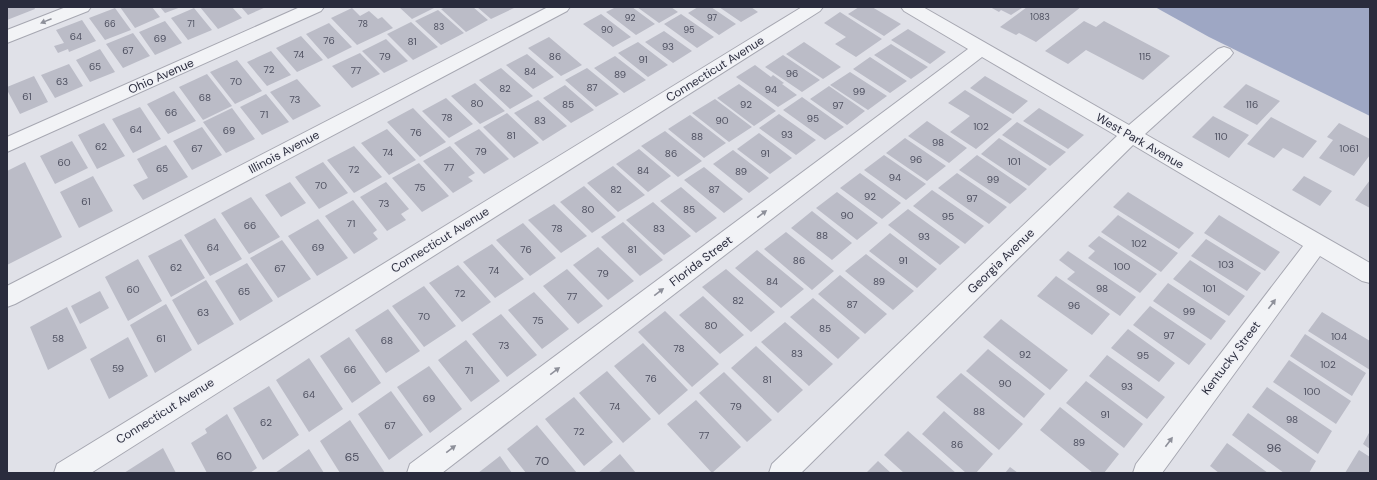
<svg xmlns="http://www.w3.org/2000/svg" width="1377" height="480" font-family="'DM Sans',sans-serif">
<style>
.water{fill:#9ea7c4}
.building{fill:#bbbcc7}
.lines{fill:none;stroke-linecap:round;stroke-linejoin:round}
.street-casing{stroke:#a6a7b1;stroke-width:2}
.street{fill:#f2f3f6;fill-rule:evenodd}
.oneway{fill:#8e909a}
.labels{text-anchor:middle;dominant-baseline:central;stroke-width:3;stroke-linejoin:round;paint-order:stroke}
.far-number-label{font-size:9px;fill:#4e5060}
.number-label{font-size:10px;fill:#4e5060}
.street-label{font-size:12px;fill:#2a2c3d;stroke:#eff0f5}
.near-number-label{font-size:12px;fill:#4e5060}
</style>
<rect width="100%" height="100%" fill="#e0e1e8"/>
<!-- water -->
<path class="water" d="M1155,7h215v109l-161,-79z"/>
<!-- building -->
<path class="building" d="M7,7h27l1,2 -28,11z
M120,7h32l8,10 -25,11z
M160,7h21l-16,6z
M200,7h32l10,11 -24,11z
M241,7h25l-18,8z
M399,7h37l-24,12z
M446,7h27l15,13 -22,12 -25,-23z
M477,7h36l1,1 -23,11z
M616,7h16l23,17 -19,11 -30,-23z
M637,7h34l7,5 -19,11z
M698,7h13l25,17 -17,11 -31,-22z
M719,7h32l7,5 -17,10z
M859,7h13l29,17 -17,12 -36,-22z
M990,7h30l2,1 -11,7 -10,-5 -2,2z
M1027,7h54l-45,35 -17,-9 -3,2 -16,-8z
M115,8l16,22 -26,10 -16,-22z
M194,8l18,22 -24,10 -17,-22z
M352,8l8,8 9,-5 9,8 4,-2 11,11 -36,17 -26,-27z
M438,10l26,23 -23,12 -26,-24z
M840,12l42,27 -26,18 -21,-13 11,-7 -22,-14z
M601,14l30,23 -18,10 -30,-23z
M681,14l33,23 -17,11 -33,-24z
M82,20l14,21 -27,11 -1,-3 -10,4 -4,-7 10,-3 -8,-13z
M165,21l17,22 -27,12 -16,-23z
M1084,21l12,6 8,-6 66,35 -27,24 -57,-30 -18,14 -23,-13z
M411,22l27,25 -25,13 -26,-26z
M329,23l23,24 -24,12 -22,-25z
M908,29l38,23 -16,12 -39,-24z
M664,31l28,20 -19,12 -28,-21z
M133,33l17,23 -27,12 -17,-24z
M301,36l22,24 -26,12 -21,-24z
M549,37l33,28 -21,11 -33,-28z
M386,39l22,22 -24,12 -22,-22z
M638,42l30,23 -20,12 -30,-24z
M804,42l37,25 -18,12 -37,-25z
M891,44l37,23 -17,12 -37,-24z
M100,49l15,23 -25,10 -14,-22z
M271,51l20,24 -24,11 -20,-24z
M360,53l20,21 -28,14 -20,-22z
M527,54l27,23 -21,12 -27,-24z
M783,55l37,25 -18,12 -37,-25z
M615,56l31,24 -22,13 -30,-25z
M870,57l37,24 -17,12 -37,-24z
M237,60l25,31 -27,13 -25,-32z
M69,64l14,22 -28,12 -14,-23z
M755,65l16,12 2,-2 11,8 -2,1 15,11 -19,12 -42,-30z
M501,68l32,28 -23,13 -31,-29z
M587,68l32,26 -23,13 -31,-27z
M850,72l37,24 -19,14 -38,-25z
M207,74l25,32 -29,14 -24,-33z
M34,76l14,26 -28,12 -13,-24v-3z
M985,76l43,25 -15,13 -43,-26z
M297,79l24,27 -28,14 -23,-28z
M475,83l30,28 -25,13 -29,-28z
M739,84l37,27 -22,15 -37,-28z
M1246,84l34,17 -23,24 -34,-18z
M565,85l29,25 -23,13 -28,-25z
M829,86l36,25 -18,14 -37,-26z
M965,90l47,29 -36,30 -26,-17 20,-16 -22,-13z
M174,91l22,30 -28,13 -21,-30z
M266,94l23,28 -27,13 -22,-28z
M802,97l42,30 -19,13 -42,-30z
M446,98l27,26 -24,14 -27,-27z
M715,99l37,28 -23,15 -37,-29z
M538,100l29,26 -24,15 -29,-28z
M140,107l21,32 -28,14 -21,-34z
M232,108l23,31 -29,14 -23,-31z
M413,108l33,34 -26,15 -33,-35z
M1039,108l45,27 -16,14 -45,-28z
M507,113l32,30 -25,15 -31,-31z
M779,114l37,26 -20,15 -37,-27z
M690,115l36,28 -22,15 -36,-29z
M1213,116l36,19 -20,23 -37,-21z
M1271,117l46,24 -14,17 -20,-10 -9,10 -27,-14z
M927,121l40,27 -18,15 -41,-27z
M1017,122l49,30 -16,14 -48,-31z
M104,123l21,33 -28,13 -19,-34z
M1339,123l31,16v16l-16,21 -35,-18 14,-18 -6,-3z
M202,127l20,28 -30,15 -19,-29z
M387,129l29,31 -27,15 -28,-32z
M479,129l30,30 -25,15 -30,-31z
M665,131l37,30 -24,16 -37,-31z
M759,133l33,25 -22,16 -33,-25z
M905,138l41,28 -19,15 -41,-28z
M999,138l48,31 -18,17 -48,-32z
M72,141l16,27 -33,16 -15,-28z
M166,145l22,32 -45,23 -10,-15 15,-7 -11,-19z
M354,146l28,31 -28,16 -27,-33z
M450,146l25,27 -7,4 5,4 -20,12 -30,-32z
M639,149l32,27 -23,16 -32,-28z
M733,150l36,28 -20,15 -36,-29z
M884,155l42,29 -20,16 -42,-30z
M977,155l50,34 -17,15 -51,-34z
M25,162l37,75 -55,28v-94z
M323,162l25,31 -29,16 -24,-32z
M419,163l30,33 -27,16 -30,-34z
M613,166l32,29 -27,17 -31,-29z
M704,167l39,32 -19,14 -40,-33z
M860,173l41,30 -19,16 -42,-31z
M957,173l50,34 -18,17 -51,-36z
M93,176l20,35 -34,17 -19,-36z
M1304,176l28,15 -12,15 -28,-16z
M1370,180v28l-15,-8z
M290,182l16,21 -25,14 -16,-22z
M386,182l23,27 -8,5 5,6 -19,11 -27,-34z
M584,186l32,31 -24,16 -32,-31z
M681,187l36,31 -21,15 -36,-32z
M932,190l52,36 -19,18 -52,-38z
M837,192l41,31 -21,17 -41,-32z
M1128,192l66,41 -15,16 -66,-42z
M251,197l29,40 -31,17 -28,-41z
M353,200l24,30 -4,3 5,6 -24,15 -29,-38z
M653,202l38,34 -27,19 -38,-35z
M554,204l33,32 -26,17 -33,-33z
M908,209l52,38 -20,18 -52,-40z
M812,211l40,32 -20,17 -41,-32z
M1118,215l60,38 -17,19 -60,-40z
M1219,215l61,37 -15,19 -61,-38z
M215,218l27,41 -32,17 -26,-41z
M318,219l30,39 -31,18 -29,-40z
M623,222l40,38 -23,16 -39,-39z
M523,223l33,35 -26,18 -34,-36z
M786,232l48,39 -22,19 -48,-41z
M890,233l47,36 -20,19 -48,-37z
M1099,236l58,38 -17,19 -52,-35 7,-7 -7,-5z
M181,239l24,39 -34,19 -23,-41z
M1206,239l55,34 -14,18 -56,-35z
M282,240l29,39 -33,19 -28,-40z
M492,244l32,35 -29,19 -32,-36z
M598,247l36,34 -26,19 -35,-35z
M757,250l47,39 -23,19 -46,-40z
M1068,251l68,46 -16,19 -53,-37 8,-7 -16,-12z
M866,254l48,37 -21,19 -48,-39z
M138,259l24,42 -34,20 -23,-44z
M1190,260l55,36 -16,20 -56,-37z
M247,263l26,38 -33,20 -25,-40z
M458,265l33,37 -29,20 -33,-39z
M567,269l36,37 -25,18 -35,-38z
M726,269l49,43 -24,20 -49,-45z
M840,275l47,39 -22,20 -47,-40z
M1056,276l54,38 -18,21 -55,-39z
M206,280l28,44 -36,21 -26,-45z
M1168,283l58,38 -15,19 -58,-39z
M424,286l32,40 -32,21 -32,-41z
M100,291l9,17 -29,16 -9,-18z
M534,292l35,37 -27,20 -34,-39z
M703,296l41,39 -24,19 -41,-39z
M813,298l47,40 -22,21 -48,-42z
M166,304l26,46 -37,23 -25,-48z
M1150,306l56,38 -17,21 -56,-40z
M67,307l20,41 -39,22 -18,-43z
M388,309l32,42 -34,22 -31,-43z
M665,311l54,53 -27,23 -54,-55z
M1322,312l48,29v29l-62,-39z
M501,314l36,41 -30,22 -35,-43z
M1001,319l67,51 -18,20 -67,-53z
M785,322l48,42 -24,22 -48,-44z
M1128,329l47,34 -16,19 -48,-34z
M1305,334l61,39 -14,23 -62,-40z
M128,337l20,39 -39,23 -19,-40z
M349,337l32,46 -29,20 -32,-47z
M466,340l34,41 -29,21 -33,-42z
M643,343l45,47 -29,25 -45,-49z
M756,346l47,44 -25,23 -47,-45z
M988,349l57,45 -21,24 -58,-47z
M1107,355l58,42 -18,22 -58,-43z
M309,358l34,51 -34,23 -33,-52z
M1289,360l62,41 -15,23 -63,-42z
M429,366l33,43 -32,24 -33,-46z
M607,371l44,48 -28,24 -44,-50z
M724,372l48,48 -25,22 -48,-49z
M961,373l62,51 -24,26 -63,-53z
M1086,381l57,43 -19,24 -58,-45z
M269,386l30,49 -36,25 -30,-52z
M1267,387l65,44 -14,23 -66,-47z
M391,391l32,44 -34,25 -31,-46z
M574,397l39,45 -29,24 -39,-47z
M696,400l45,47 -29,26 -45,-49z
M1060,407l59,47 -15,19h-11l-53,-43z
M944,411l49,43 -17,19h-10l-44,-39z
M1248,413l68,48 -7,12h-25l-52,-38z
M227,414l30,54 -7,5h-43l-16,-30 16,-10 -2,-4z
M350,420l35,53h-45l-20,-32z
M537,425l40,48h-51l-19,-24z
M908,431l48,42h-52l-20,-18z
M1370,431v18l-7,-5z
M1227,443l41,30h-49l-9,-7z
M163,448l13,25h-52z
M309,449l15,24h-49z
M1359,450l11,7v16h-25z
M620,454l16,19h-38z
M500,456l12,17h-34z
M878,461l13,12h-25z
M1010,467l8,6h-13z"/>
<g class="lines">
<defs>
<path id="street" d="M66,7h25l-3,4 -81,32v-13z
M300,7h24l-3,4 -314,141v-15z
M548,7h22l-3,4 -552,293 -8,3v-21z
M802,7h21l-3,4 -729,462h-37l3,-9z
M901,7h22l206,118 89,-76 6,-2 6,2 3,4 -3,4 -85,77 225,129v20l-8,-2 -42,-25 -158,217h-29l3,-9 167,-218 -170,-101 -332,328h-32l3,-9 345,-328 -135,-79 -540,416h-35l3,-9 558,-415 -64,-38z"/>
</defs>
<!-- street casing -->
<use href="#street" class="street-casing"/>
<!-- street -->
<use href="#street" class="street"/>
</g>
<!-- one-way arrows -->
<defs><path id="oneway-solid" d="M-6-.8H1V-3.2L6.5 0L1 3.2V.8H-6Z"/></defs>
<g class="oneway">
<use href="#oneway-solid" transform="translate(46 21) rotate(158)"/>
<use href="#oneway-solid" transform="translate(762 214) rotate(-37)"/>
<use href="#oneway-solid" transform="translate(659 292) rotate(-37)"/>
<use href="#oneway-solid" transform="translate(1272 304) rotate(-53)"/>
<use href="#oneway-solid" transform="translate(555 371) rotate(-37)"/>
<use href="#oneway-solid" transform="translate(1169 442) rotate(-53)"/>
<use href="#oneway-solid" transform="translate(451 449) rotate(-37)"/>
</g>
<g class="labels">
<!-- far-number labels -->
<g class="far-number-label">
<text x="1040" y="17">1083</text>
<text x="630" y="18">92</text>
<text x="712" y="18">97</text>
<text x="110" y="24">66</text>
<text x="191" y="24">71</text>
<text x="363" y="24">78</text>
<text x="439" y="27">83</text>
<text x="607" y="30">90</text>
<text x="689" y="30">95</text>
</g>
<!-- number labels -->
<g class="number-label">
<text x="76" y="36">64</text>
<text x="160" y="38">69</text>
<text x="329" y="40">76</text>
<text x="412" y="41">81</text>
<text x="668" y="46">93</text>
<text x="128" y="50">67</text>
<text x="299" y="54">74</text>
<text x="385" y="56">79</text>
<text x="555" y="56">86</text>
<text x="1145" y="56">115</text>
<text x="643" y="59">91</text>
<text x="95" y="66">65</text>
<text x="269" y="69">72</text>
<text x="356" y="70">77</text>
<text x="530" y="71">84</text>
<text x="792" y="73">96</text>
<text x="620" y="74">89</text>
<text x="62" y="81">63</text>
<text x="236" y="81">70</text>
<text x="592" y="87">87</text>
<text x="505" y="88">82</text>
<text x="771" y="89">94</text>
<text x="859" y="91">99</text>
<text x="27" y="96">61</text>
<text x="205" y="97">68</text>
<text x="295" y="99">73</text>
<text x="477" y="103">80</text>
<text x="568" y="104">85</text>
<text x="746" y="104">92</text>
<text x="1252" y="104">116</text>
<text x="838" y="105">97</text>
<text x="171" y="112">66</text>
<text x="264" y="114">71</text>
<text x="447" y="117">78</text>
<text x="813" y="118">95</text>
<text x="540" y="120">83</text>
<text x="722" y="120">90</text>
<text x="981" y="126">102</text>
<text x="136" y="129">64</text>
<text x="229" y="130">69</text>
<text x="416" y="132">76</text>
<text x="787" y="134">93</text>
<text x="511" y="135">81</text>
<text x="697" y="136">88</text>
<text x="1221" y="136">110</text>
<text x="938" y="142">98</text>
<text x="101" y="146">62</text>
<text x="197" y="148">67</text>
<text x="1349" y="148">1061</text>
<text x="481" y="151">79</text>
<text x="388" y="152">74</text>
<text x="671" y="153">86</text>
<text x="765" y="153">91</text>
<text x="916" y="159">96</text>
<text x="1014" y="161">101</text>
<text x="64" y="162">60</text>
<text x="449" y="167">77</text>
<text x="162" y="168">65</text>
<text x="354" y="169">72</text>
<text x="643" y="170">84</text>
<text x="741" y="171">89</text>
<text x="895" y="177">94</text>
<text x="993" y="179">99</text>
<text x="321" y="185">70</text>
<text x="420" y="187">75</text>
<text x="616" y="189">82</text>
<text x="714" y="189">87</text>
<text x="870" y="196">92</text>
<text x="972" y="198">97</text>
<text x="86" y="201">61</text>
<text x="384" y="203">73</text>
<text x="588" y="209">80</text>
<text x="689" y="209">85</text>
<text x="847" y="215">90</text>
<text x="948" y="216">95</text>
<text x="351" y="223">71</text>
<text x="250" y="225">66</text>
<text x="557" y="228">78</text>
<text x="659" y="228">83</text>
<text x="822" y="235">88</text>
<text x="924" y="236">93</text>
<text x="1139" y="243">102</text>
<text x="213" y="247">64</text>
<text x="318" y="247">69</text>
<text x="526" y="249">76</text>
<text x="632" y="249">81</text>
<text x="799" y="260">86</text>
<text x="903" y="260">91</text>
<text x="1226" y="264">103</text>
<text x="1122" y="266">100</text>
<text x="176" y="267">62</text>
<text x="280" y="268">67</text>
<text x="494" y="270">74</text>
<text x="603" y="273">79</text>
<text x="772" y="281">84</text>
<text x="879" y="281">89</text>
<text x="1102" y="288">98</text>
<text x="1209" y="288">101</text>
<text x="133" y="289">60</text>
<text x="244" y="291">65</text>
<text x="460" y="293">72</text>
<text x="572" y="296">77</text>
<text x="738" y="300">82</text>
<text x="852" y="304">87</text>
<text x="1074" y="305">96</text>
<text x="1189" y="311">99</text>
<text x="203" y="312">63</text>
<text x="424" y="316">70</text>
<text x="538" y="320">75</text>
<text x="711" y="325">80</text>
<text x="825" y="328">85</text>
<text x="1169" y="335">97</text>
<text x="1339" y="336">104</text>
<text x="58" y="338">58</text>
<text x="161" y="338">61</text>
<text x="387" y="340">68</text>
<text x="504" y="345">73</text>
<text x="679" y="348">78</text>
<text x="797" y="353">83</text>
<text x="1025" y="354">92</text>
<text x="1143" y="355">95</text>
<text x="1328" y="364">102</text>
<text x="118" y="368">59</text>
<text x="350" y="369">66</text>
<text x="469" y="370">71</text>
<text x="651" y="378">76</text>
<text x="767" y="379">81</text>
<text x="1005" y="383">90</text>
<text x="1127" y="386">93</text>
<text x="1312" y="391">100</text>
<text x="309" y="394">64</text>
<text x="429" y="398">69</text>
<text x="615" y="406">74</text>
<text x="736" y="406">79</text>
<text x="979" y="411">88</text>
<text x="1105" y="414">91</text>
<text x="1292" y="419">98</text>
<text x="266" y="422">62</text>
<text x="390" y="425">67</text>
<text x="579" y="431">72</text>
<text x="704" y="435">77</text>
<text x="1079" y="442">89</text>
<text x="957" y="444">86</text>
</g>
<!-- street labels -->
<g class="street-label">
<text transform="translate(715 69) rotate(-32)">Connecticut Avenue</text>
<text transform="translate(161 76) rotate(-24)">Ohio Avenue</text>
<text transform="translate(1140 141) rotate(30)">West Park Avenue</text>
<text transform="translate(284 152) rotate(-28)">Illinois Avenue</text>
<text transform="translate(440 240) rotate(-32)">Connecticut Avenue</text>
<text transform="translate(701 261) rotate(-37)">Florida Street</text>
<text transform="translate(1001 261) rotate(-44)">Georgia Avenue</text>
<text transform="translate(1231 358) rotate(-53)">Kentucky Street</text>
<text transform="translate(165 411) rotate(-32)">Connecticut Avenue</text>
</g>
<!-- near-number labels -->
<g class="near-number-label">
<text x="1274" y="448">96</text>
<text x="224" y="456">60</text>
<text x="352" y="457">65</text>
<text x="542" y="461">70</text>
</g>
</g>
<!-- border -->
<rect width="1377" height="480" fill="none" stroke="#2a2c3d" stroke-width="16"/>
</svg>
